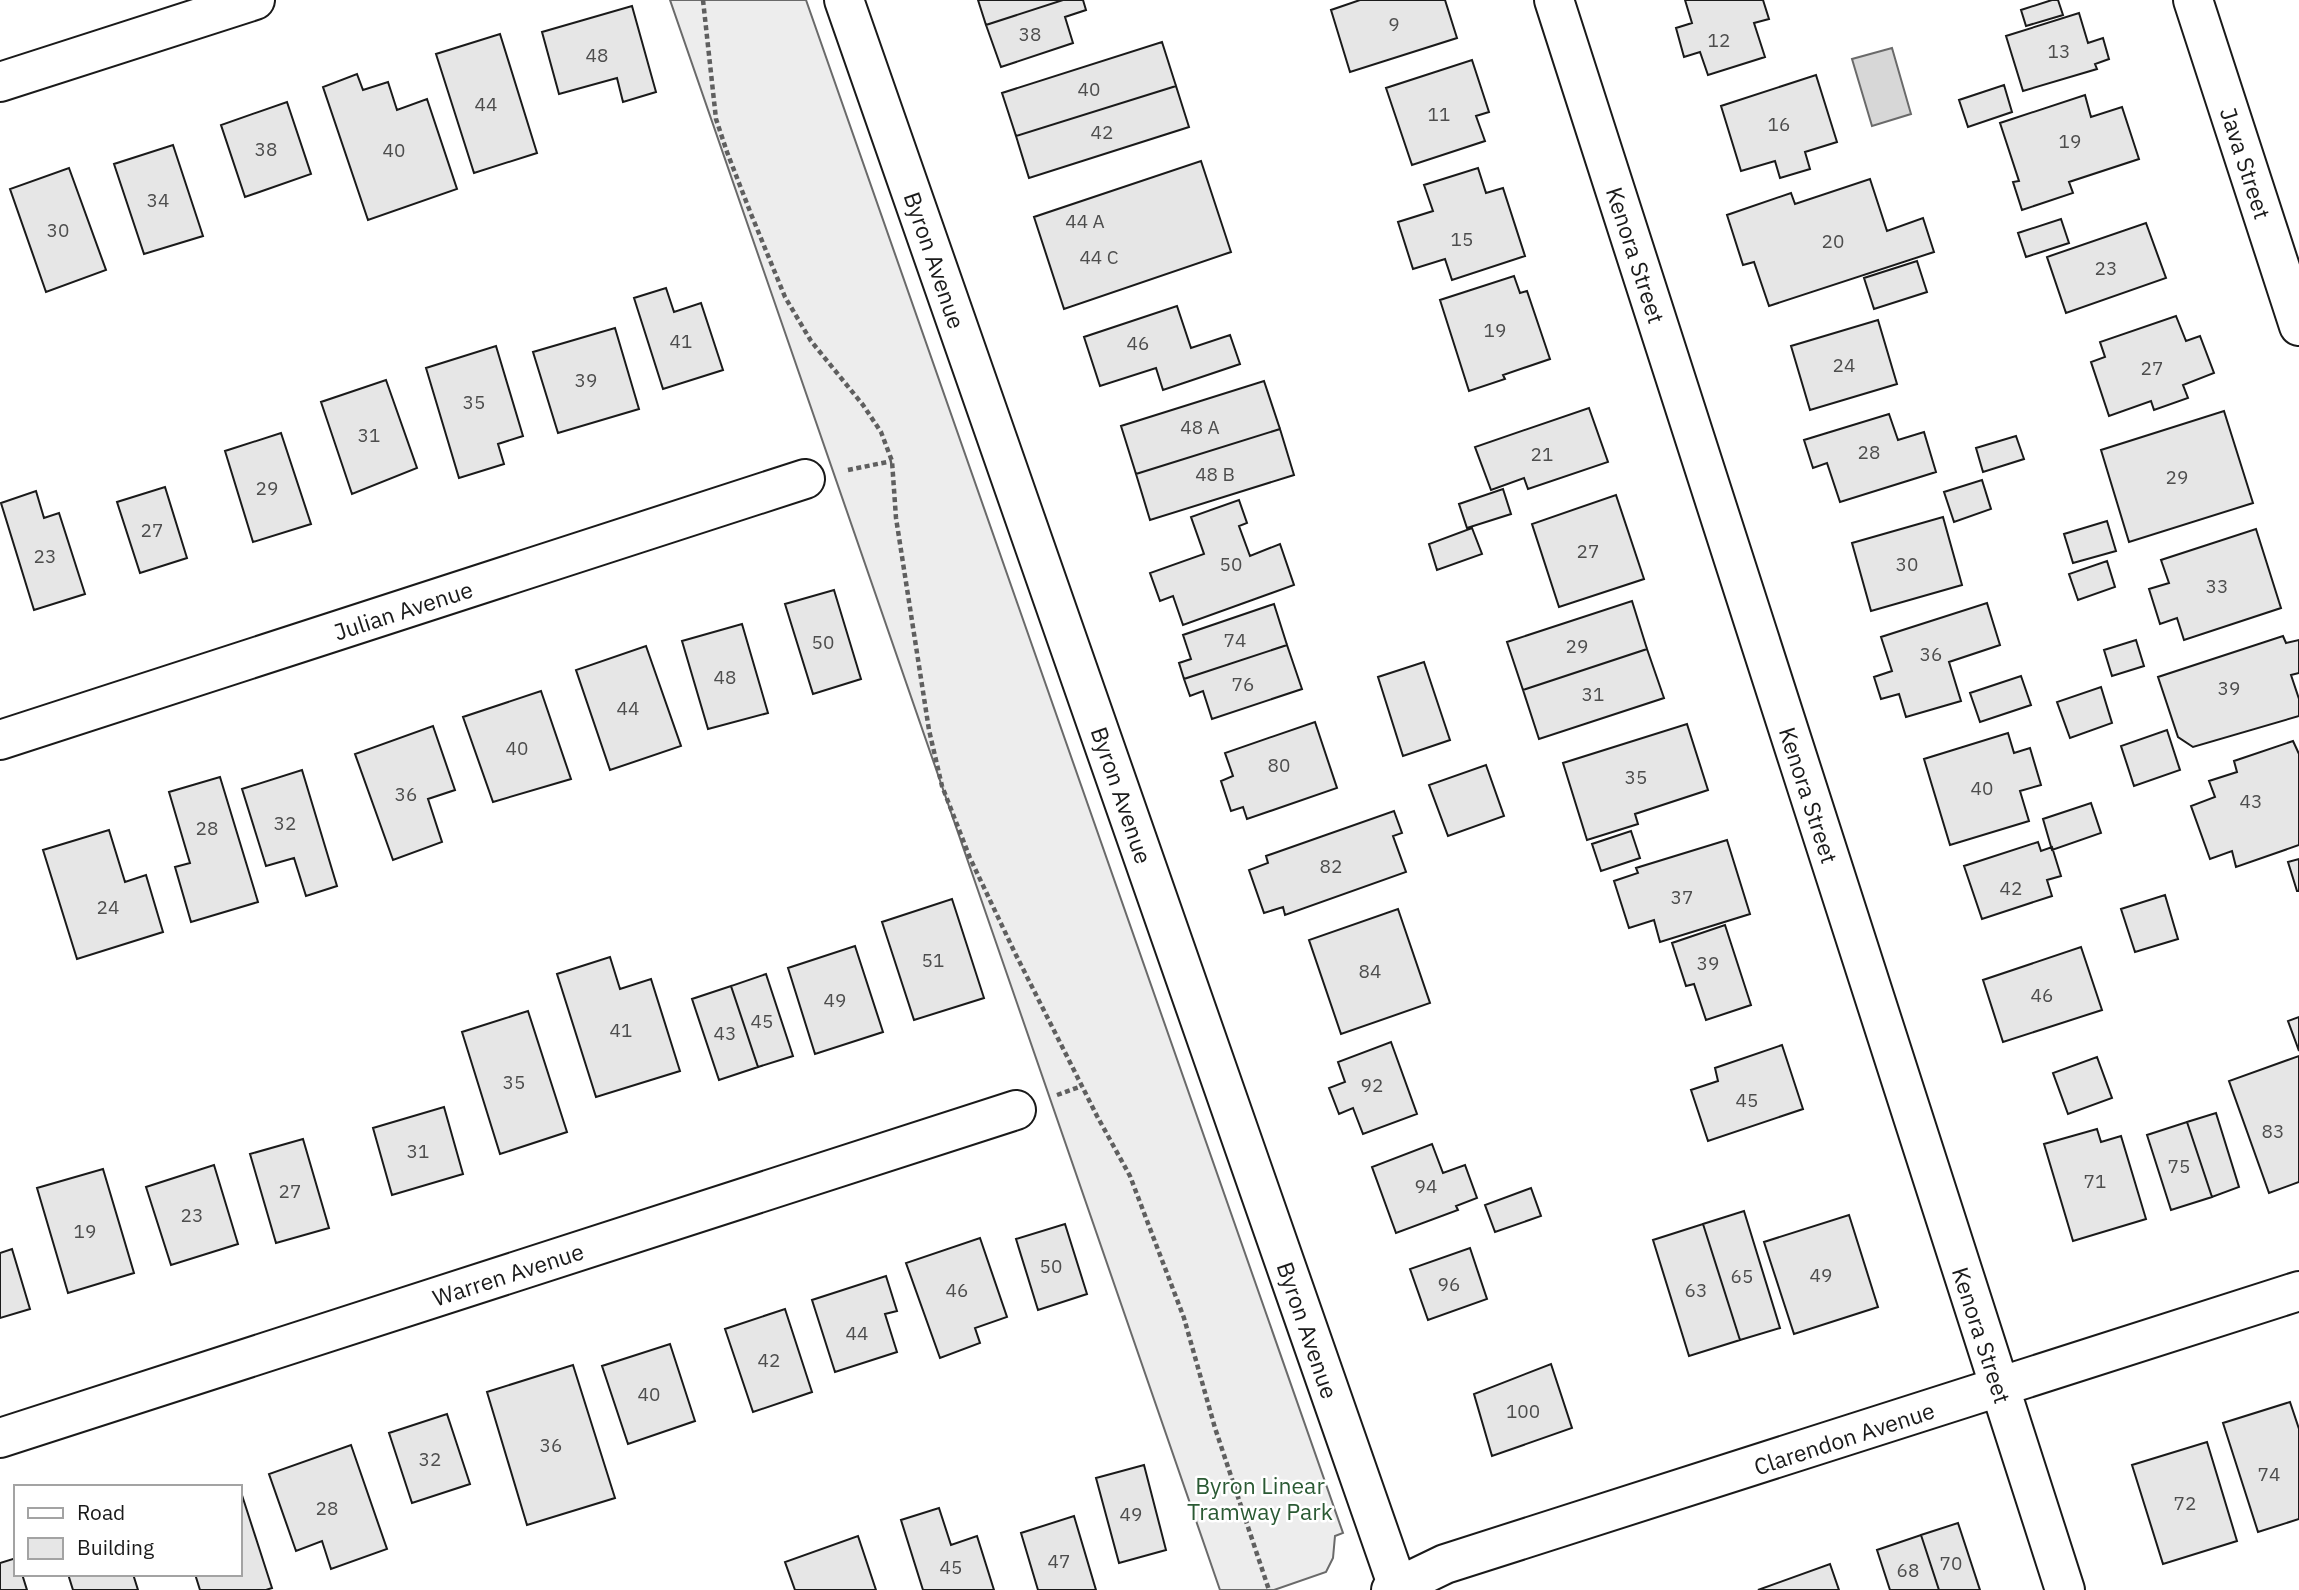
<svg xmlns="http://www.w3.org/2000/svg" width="2299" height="1590" font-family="'IBM Plex Sans',sans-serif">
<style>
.built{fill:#ededed;stroke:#6a6a6a;stroke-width:2}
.water{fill:#d7d7d7;stroke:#6a6a6a;stroke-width:2}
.building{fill:#e6e6e6;stroke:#1a1a1a;stroke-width:2}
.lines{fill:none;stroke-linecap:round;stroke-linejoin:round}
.minor-casing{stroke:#1a1a1a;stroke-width:42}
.tertiary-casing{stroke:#1a1a1a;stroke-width:42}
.path{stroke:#5f5f5f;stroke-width:4.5;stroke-dasharray:5 3.5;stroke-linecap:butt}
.minor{stroke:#fff;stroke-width:38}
.tertiary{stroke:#fff;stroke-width:38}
.labels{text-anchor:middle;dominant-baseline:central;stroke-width:5;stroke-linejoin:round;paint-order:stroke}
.number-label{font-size:19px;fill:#4d4d4d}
.street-label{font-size:23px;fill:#1a1a1a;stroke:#fff}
.park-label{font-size:23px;fill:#2b5a34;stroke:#fff}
</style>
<rect width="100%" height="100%" fill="#fff"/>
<!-- built -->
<path class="built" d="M670,0h136l537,1533 -8,3 -2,22 -7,14 -52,18h-54z"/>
<!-- water -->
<path class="water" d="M1892,48l19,66 -39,12 -20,-67z"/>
<!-- building -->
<path class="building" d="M978,0h85l-77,25z
M1063,0h20l3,10 -21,7 8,26 -72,24 -15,-42z
M1360,0h85l12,38 -107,34 -19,-62z
M1685,0h78l6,19 -15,4 11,34 -57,18 -8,-23 -16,5 -8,-29 16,-5z
M2052,0h6l5,15 -37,11 -5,-16z
M632,6l24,86 -33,10 -6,-24 -58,16 -17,-62z
M2079,13l9,30 15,-5 6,21 -14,5 2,5 -74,22 -17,-55z
M500,34l37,119 -63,20 -38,-119z
M1162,42l14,44 -160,50 -14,-43z
M1472,60l17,52 -13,4 9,25 -73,24 -26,-77z
M357,74l6,16 25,-8 9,28 30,-11 30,90 -89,31 -45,-133z
M1816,75l21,67 -32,10 5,17 -30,9 -5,-17 -34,10 -20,-65z
M2004,85l8,27 -44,15 -9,-27z
M1176,86l13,41 -160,51 -13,-42z
M2085,95l6,22 31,-10 17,52 -70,23 4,11 -51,17 -9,-28 6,-1 -19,-58z
M287,102l24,72 -66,23 -24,-72z
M173,145l30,91 -59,18 -30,-90z
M1201,161l30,91 -167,57 -30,-92z
M69,168l37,102 -60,22 -36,-103z
M1478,168l8,25 17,-5 22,68 -73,24 -7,-21 -32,10 -15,-47 35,-11 -9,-26z
M1870,179l17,52 36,-13 11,34 -165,54 -15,-44 -11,3 -16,-50 64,-22 4,11z
M2061,219l8,24 -43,14 -8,-24z
M2146,223l20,55 -100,35 -19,-56z
M1917,261l10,31 -53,17 -10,-31z
M1514,276l6,17 7,-2 23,68 -47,16 2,4 -36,12 -29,-91z
M666,288l8,24 27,-9 22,67 -60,19 -29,-91z
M1177,306l14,42 39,-13 10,29 -77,26 -7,-22 -56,18 -16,-49z
M2176,316l10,25 14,-5 14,37 -31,12 5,13 -34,12 -3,-9 -42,15 -18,-54 14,-5 -5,-15z
M1878,320l19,64 -87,26 -19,-64z
M615,328l24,81 -81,24 -25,-81z
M496,346l27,90 -25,8 6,20 -45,14 -33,-110z
M386,380l31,88 -65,26 -31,-92z
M1264,381l16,48 -144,45 -15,-48z
M1589,408l19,54 -80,27 -4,-11 -33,12 -16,-43z
M2224,411l29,92 -124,39 -28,-92z
M1889,414l9,26 26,-8 12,40 -96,30 -13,-39 -14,5 -9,-28z
M1280,429l14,46 -144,45 -14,-46z
M281,433l30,91 -58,18 -28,-91z
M2016,436l8,23 -41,13 -7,-24z
M1982,480l9,29 -37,13 -10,-30z
M165,487l22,71 -47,15 -23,-71z
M1503,489l8,25 -44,14 -8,-24z
M36,491l8,27 15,-5 26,81 -51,16 -33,-107z
M1616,495l28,84 -85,28 -27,-83z
M1239,500l8,23 -8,3 11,30 30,-12 14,41 -111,40 -10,-29 -13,5 -10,-28 54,-19 -13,-37z
M1943,517l19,68 -91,26 -19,-68z
M2107,521l9,30 -43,12 -9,-29z
M1472,528l10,26 -45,16 -8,-26z
M2256,529l25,79 -97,32 -7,-22 -17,6 -11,-35 20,-6 -8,-23z
M2107,561l8,26 -37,13 -9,-26z
M834,590l27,89 -48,15 -28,-90z
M1632,601l15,48 -124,41 -16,-48z
M1987,603l13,42 -51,17 12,39 -55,16 -7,-23 -18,5 -7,-22 18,-6 -11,-34z
M1274,604l13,41 -103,34 -5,-16 12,-4 -8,-24z
M742,624l26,89 -60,16 -26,-88z
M2283,636l3,7 13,-3v33l-8,2 8,24v17l-106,31 -15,-10 -20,-60z
M2136,640l8,26 -32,10 -8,-26z
M1287,645l15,44 -90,30 -9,-28 -13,5 -6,-17z
M646,646l35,100 -71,24 -34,-100z
M1647,649l17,49 -125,41 -16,-49z
M1424,662l26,78 -47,16 -25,-79z
M2021,676l10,29 -51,17 -10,-29z
M2101,687l11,36 -42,15 -13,-36z
M541,691l30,88 -78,23 -30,-85z
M1315,722l22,66 -90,31 -4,-12 -12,4 -10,-30 12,-5 -8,-23z
M1687,724l21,66 -73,24 3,10 -51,16 -24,-77z
M433,726l22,64 -27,9 14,43 -49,18 -38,-106z
M2167,730l13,40 -46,16 -13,-40z
M2008,733l6,20 16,-5 11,37 -21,6 9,30 -79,24 -26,-86z
M2293,741l6,13v91l-63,22 -4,-16 -22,8 -19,-53 24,-9 -6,-16 28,-9 -3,-11z
M1486,765l18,51 -56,20 -19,-51z
M302,770l35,116 -31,10 -12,-38 -28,8 -24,-77z
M220,777l38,125 -67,20 -16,-55 15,-4 -21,-71z
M2091,803l10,30 -49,17 -9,-31z
M1394,811l8,22 -9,3 13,36 -121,43 -2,-8 -19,6 -15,-43 19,-7 -2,-7z
M109,830l16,52 21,-7 17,57 -86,27 -34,-109z
M1631,831l9,27 -39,13 -9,-27z
M1727,840l23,74 -90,28 -6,-22 -25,8 -15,-47 24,-8 -2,-5z
M2038,842l3,9 11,-4 9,29 -14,4 5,16 -70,23 -18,-53z
M2299,859v32h-2l-9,-29z
M2165,895l13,44 -43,13 -14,-43z
M952,899l32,99 -70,22 -32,-98z
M1398,909l32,94 -89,31 -32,-94z
M1725,925l26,80 -45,15 -12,-36 -8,2 -14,-43z
M855,946l28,86 -68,22 -27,-86z
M2081,947l21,63 -99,32 -20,-62z
M610,957l10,32 31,-10 29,92 -84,26 -39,-123z
M766,974l27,82 -35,11 -27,-81z
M731,986l27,81 -39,13 -27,-81z
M528,1011l39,121 -67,22 -38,-122z
M2299,1017v34l-11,-30z
M1391,1042l26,72 -54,20 -10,-26 -14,6 -10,-26 16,-6 -7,-20z
M1782,1045l21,64 -95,32 -17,-51 27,-9 -3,-13z
M2299,1056v126l-30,11 -40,-112z
M2097,1057l15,41 -44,16 -15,-41z
M444,1107l19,67 -71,21 -19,-67z
M2216,1113l23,74 -27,10 -25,-75z
M2187,1122l25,75 -41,13 -24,-75z
M2097,1129l4,13 20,-6 25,83 -73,22 -29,-97z
M303,1139l26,89 -53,15 -26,-89z
M1432,1144l11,29 22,-8 12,33 -21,8 2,4 -62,23 -24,-66z
M214,1165l24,79 -67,21 -25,-78z
M103,1169l31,104 -66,20 -31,-105z
M1531,1188l10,28 -46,16 -10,-27z
M1744,1211l36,117 -40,12 -37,-116z
M1849,1215l29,92 -84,27 -30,-92z
M1065,1224l22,70 -49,16 -22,-71z
M1703,1224l37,116 -51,16 -36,-116z
M980,1238l27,79 -32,11 5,15 -40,15 -34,-95z
M1470,1248l17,51 -59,21 -18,-51z
M12,1249l18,60 -30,9v-65z
M886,1276l11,35 -12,3 12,38 -62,20 -23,-72z
M785,1309l27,83 -59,20 -28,-83z
M670,1344l25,77 -67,23 -26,-78z
M1551,1364l21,64 -80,28 -18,-62z
M573,1365l42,133 -88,27 -40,-133z
M2290,1402l9,27v90l-41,13 -35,-109z
M447,1414l23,70 -58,19 -23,-70z
M2207,1442l30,99 -74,23 -31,-99z
M351,1445l36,104 -56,20 -9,-28 -26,10 -27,-77z
M1144,1465l22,85 -47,13 -23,-85z
M240,1489l32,99 -6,2h-66l-5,-16h45z
M939,1508l12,37 26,-9 17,54h-71l-22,-70z
M1074,1516l22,74h-58l-17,-57z
M1958,1523l22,67h-41l-18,-55z
M1921,1535l18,55h-49l-13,-40z
M858,1536l18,54h-81l-10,-28z
M16,1558v16h6l5,16h-27v-27z
M1830,1564l9,26h-81z
M68,1574h65l5,16h-65z"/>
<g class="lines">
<defs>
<path id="minor" d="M1554,0l511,1590
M2193,0l106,326
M0,82l255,-82
M0,740l805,-261
M0,1438l1016,-328
M1391,1590l54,-26 854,-273"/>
<path id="tertiary" d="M844,0l555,1590"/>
</defs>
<!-- minor casing -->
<use href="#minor" class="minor-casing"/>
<!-- tertiary casing -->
<use href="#tertiary" class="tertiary-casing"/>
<!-- path -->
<path class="path" d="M703,0l13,119 11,33 24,62 34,83 26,44 52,64 18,27 11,29 4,57 33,212 13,56 28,72 44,93 83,165 33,60 54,142 31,110 54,162
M848,470l44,-9
M1057,1095l25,-9"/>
<!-- minor -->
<use href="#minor" class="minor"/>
<!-- tertiary -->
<use href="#tertiary" class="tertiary"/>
</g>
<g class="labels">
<!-- number labels -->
<g class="number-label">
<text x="1394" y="24">9</text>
<text x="1030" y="34">38</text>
<text x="1719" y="40">12</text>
<text x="2059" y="51">13</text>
<text x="597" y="55">48</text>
<text x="1089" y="89">40</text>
<text x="486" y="104">44</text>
<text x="1439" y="114">11</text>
<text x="1779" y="124">16</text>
<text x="1102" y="132">42</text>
<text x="2070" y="141">19</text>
<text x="266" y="149">38</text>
<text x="394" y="150">40</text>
<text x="158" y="200">34</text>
<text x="1085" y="221">44 A</text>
<text x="58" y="230">30</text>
<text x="1462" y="239">15</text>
<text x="1833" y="241">20</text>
<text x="1099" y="257">44 C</text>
<text x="2106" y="268">23</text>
<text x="1495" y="330">19</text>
<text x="681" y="341">41</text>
<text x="1138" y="343">46</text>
<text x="1844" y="365">24</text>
<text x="2152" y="368">27</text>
<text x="586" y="380">39</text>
<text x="474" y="402">35</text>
<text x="1200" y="427">48 A</text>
<text x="369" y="435">31</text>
<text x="1869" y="452">28</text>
<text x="1542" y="454">21</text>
<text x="1215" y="474">48 B</text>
<text x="2177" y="477">29</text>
<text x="267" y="488">29</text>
<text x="152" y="530">27</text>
<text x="1588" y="551">27</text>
<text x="45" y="556">23</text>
<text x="1231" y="564">50</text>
<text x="1907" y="564">30</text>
<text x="2217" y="586">33</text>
<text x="1235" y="640">74</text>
<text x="823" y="642">50</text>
<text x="1577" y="646">29</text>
<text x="1931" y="654">36</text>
<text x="725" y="677">48</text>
<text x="1243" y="684">76</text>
<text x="2229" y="688">39</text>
<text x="1593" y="694">31</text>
<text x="628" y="708">44</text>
<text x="517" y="748">40</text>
<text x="1279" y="765">80</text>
<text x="1636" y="777">35</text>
<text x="1982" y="788">40</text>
<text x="406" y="794">36</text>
<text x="2251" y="801">43</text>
<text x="285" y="823">32</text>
<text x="207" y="828">28</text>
<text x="1331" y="866">82</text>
<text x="2011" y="888">42</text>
<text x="1682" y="897">37</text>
<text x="108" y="907">24</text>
<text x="933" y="960">51</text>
<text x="1708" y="963">39</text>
<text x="1370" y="971">84</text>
<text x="2042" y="995">46</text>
<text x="835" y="1000">49</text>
<text x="762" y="1021">45</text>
<text x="621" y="1030">41</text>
<text x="725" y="1033">43</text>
<text x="514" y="1082">35</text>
<text x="1372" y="1085">92</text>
<text x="1747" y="1100">45</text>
<text x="2273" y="1131">83</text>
<text x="418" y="1151">31</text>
<text x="2179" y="1166">75</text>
<text x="2095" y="1181">71</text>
<text x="1426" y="1186">94</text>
<text x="290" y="1191">27</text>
<text x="192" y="1215">23</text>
<text x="85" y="1231">19</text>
<text x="1051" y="1266">50</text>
<text x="1821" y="1275">49</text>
<text x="1742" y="1276">65</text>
<text x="1449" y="1284">96</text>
<text x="957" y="1290">46</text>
<text x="1696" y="1290">63</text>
<text x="857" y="1333">44</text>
<text x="769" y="1360">42</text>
<text x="649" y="1394">40</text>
<text x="1523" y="1411">100</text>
<text x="551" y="1445">36</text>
<text x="430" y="1459">32</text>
<text x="2269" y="1474">74</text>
<text x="2185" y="1503">72</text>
<text x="327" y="1508">28</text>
<text x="1131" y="1514">49</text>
<text x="1059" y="1561">47</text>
<text x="1951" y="1563">70</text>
<text x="951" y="1567">45</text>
<text x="1908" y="1570">68</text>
</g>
<!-- street labels -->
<g class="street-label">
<text transform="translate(2246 163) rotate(72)">Java Street</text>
<text transform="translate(1636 255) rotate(72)">Kenora Street</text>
<text transform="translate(935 260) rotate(71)">Byron Avenue</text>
<text transform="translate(403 610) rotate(-18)">Julian Avenue</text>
<text transform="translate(1122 795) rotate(71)">Byron Avenue</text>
<text transform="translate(1809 795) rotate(72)">Kenora Street</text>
<text transform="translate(508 1274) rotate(-18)">Warren Avenue</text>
<text transform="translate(1308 1330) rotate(71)">Byron Avenue</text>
<text transform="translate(1982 1335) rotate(72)">Kenora Street</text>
<text transform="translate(1844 1438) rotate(-18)">Clarendon Avenue</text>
</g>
<!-- park labels -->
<g class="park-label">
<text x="1260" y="1485">Byron Linear<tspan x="1260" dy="26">Tramway Park</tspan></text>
</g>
</g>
<!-- legend -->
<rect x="14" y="1485" width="228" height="91" fill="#ffffff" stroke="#a3a3a3" stroke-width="2"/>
<rect x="28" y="1508" width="35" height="10" fill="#ffffff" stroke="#a3a3a3" stroke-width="2"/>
<text x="77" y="1520" font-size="21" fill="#1a1a1a">Road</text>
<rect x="28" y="1538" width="35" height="21" fill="#e6e6e6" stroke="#a3a3a3" stroke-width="2"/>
<text x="77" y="1555" font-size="21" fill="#1a1a1a">Building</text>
</svg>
